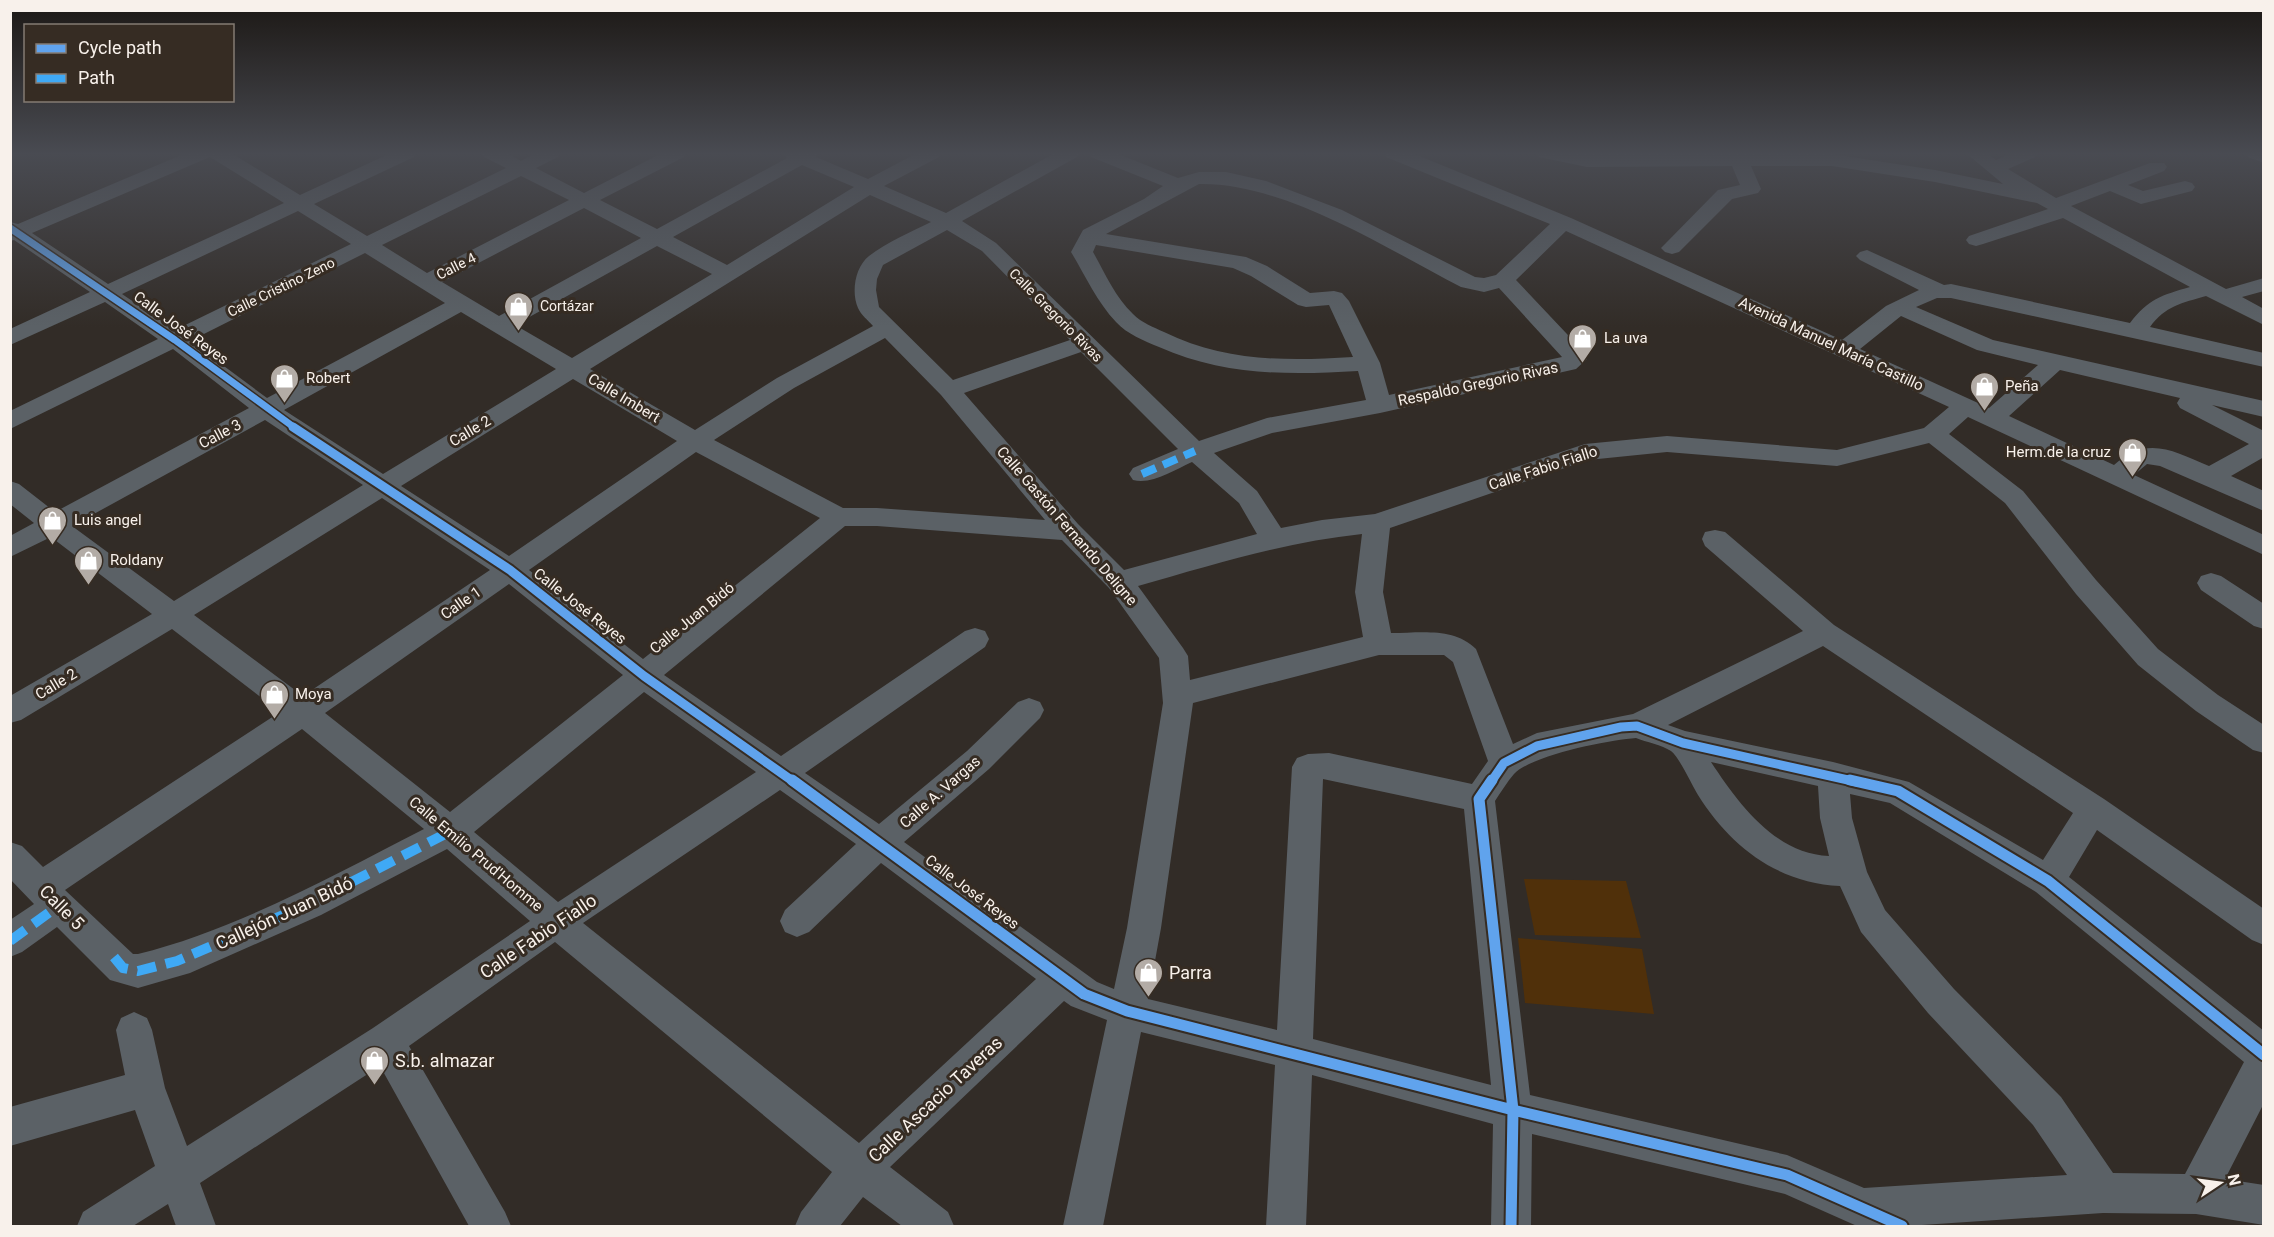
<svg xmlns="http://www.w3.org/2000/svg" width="2274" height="1237" font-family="Roboto,sans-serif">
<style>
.green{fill:#50300a}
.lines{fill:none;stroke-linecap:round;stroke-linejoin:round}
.minor{fill:#5b6166;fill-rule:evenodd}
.quiet-far1{stroke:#3fa9f5;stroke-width:8;stroke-dasharray:15 8;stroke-linecap:butt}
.quiet{stroke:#3fa9f5;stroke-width:10;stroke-dasharray:19 10;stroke-linecap:butt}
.cycleway-far2-casing{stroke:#362c23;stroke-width:10}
.cycleway-far1-casing{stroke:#362c23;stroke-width:13}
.cycleway-casing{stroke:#362c23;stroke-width:15}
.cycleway-far2{stroke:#60a3ed;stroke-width:7}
.cycleway-far1{stroke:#60a3ed;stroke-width:9}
.cycleway{stroke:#60a3ed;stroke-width:11}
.labels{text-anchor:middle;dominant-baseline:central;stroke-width:6;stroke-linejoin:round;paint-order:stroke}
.far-street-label{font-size:14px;fill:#f8f1eb;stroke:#362c23}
.far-poi-label{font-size:14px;fill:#f8f1eb;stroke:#362c23;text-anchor:start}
.street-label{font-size:15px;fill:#f8f1eb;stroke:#362c23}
.poi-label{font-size:15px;fill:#f8f1eb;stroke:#362c23;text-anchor:start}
.near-street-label{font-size:18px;fill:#f8f1eb;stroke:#362c23}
.near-poi-label{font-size:18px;fill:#f8f1eb;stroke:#362c23;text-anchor:start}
</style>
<rect width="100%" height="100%" fill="#322c27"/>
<!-- green -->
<path class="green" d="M1524,879l102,2 15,57 -106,-3z
M1518,938l124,11 12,65 -129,-11z"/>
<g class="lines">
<!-- minor -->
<path class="minor" d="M186,153h45l69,42 91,-42h25l-2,4 -100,47 53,32 139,-68 -22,-11 -2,-4h25l14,8 14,-8h25l-2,4 -22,11 48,25 78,-40h24l-2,4 -84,43 57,29 130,-71 -4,-5h35l-2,4 52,22 49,-26h24l-2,4 -55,29 62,27 109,-60h24l-2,4 -115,64 34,22 203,198 68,-23 99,-18 -8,-29c-69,4 -134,5 -199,-24 -15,-6 -32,-13 -43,-25 -19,-20 -31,-47 -45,-70l12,-22 61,-31 19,-13 -72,-29 -2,-4h27l62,25 21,-6h27l40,9 76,29 133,67 9,1 12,-3 54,-51 -164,-67 -2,-4h28l159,65 271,122 44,-34 33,-16 -59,-30 -4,-4 4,-4 7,-2 77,35 7,-1 179,39c18,-24 32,-28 60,-36l-127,-69 -80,26 -7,2 -7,-2 -3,-4 3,-4 79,-27 -11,-6 -102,-21 -103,-16h-81l10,23 -3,4 -26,6 -53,53 -7,2 -7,-2 -4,-4 4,-4 53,-54 22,-5 -8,-19 -145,1 -48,-10 -2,-4 295,1 103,16 68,14 -37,-31h21l9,7 15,-7h26l-2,4 -27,12 48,29 94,-35h14l3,4 -3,4 -36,14 15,6 42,-10 7,2 3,4 -3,4 -51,13 -31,-13 -39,15 155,83 38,-11v13l-22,6 22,12v16l-58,-29c-24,7 -41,10 -56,31l114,26v14l-313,-69h-14l-21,9 77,33 271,61v16l-52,-12 52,26v26l-33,19 33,15v20l-104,-45 -13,-2 -13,11 130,60v20l-296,-138 -19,17 74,57 73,89 62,69 60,46 46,30v28l-11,-3 -57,-39 -58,-46 -62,-71 -71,-91 -76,-60 -92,23 -170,-14 -79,8 -198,68 -7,64 8,41c30,0 63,-6 85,16l37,95 24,-11 96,-19 170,-83 -98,-85 -3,-7 3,-7 10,-2 10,2 109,93 270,174 160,110v36l-12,-5 -155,-110 -28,47 195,154v72l-39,76 39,6v40l-68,-11 -93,-1 -181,12v1h-65l-72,-32 -253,-60 -1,92h-40l2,-102 -181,-49 -6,151h-40l9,-161 -134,-33 -38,194h-40l44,-206 -36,-14 -7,-5 -174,166 58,45 6,14h-52l-39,-29 -23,29h-45l6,-14 31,-40 -277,-230 -146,104 96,166 6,14h-42l-89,-160 -180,117 16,43h-40l-8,-22 -35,22h-56l6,-14 72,-46 -20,-56 -125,36v-39l115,-32 -9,-45 5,-12 13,-6 13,6 5,12 13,58 22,58 186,-118 157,-107 -83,-72 -126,66 -131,58 -52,15 -28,-8 -53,-53 -35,25 -12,5v-37l24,-16 -24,-25v-37l12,4 21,21 237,-155 -108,-83 -151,91 -11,3v-27l142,-82 -101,-77 -41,20v-21l24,-13 -24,-19v-23l9,3 36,28 194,-104 -76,-59 -163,80v-18l148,-72 -53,-37 -95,43v-16l80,-37 -76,-52 -4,1v-19l8,2zM210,157l74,46 -176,81 -76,-51zM802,165l52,22 -127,78 -54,-28zM521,176l48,24 -142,73 -45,-28zM1199,184c85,-2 188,65 262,103l23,5 15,-4 63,69 -173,38 -9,-32 -31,-62 -7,-8 -8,-2 -24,2 -43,-27 -21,-9 -140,-23zM870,195l61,27c-20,10 -44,20 -62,34 -14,11 -18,36 -11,52 3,7 10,12 15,18l-96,52 -82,52 -105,-61zM584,208l57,30 -142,78 -57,-34zM298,211l53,33 -176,86 -53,-36zM947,230l35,21 88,89 -117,40 -74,-73 -3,-17 1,-11 6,-14zM1566,231l383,176 -25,21 -87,22 -170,-14 -82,8 -210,70 -53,6 -41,8 -24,-37 -43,-38 58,-20 108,-20 196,-44 11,-10 -4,-8 -67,-71zM1096,245l137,23 18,8 47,29 8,2 23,-2 24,52c-66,4 -128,5 -189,-25 -11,-5 -22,-9 -31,-18 -18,-17 -28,-41 -40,-62zM657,246l55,28 -140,84 -57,-33zM365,253l80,50 -178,95 -77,-57zM461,312l95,57 -173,105 -99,-64zM1901,316l76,34 61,15 -49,43 -129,-59zM885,338l56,57 104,125 -168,-12h-34l-129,-68 80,-52zM1081,352l97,97 -45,19 -4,6 4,6c19,5 41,-10 59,-18l47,41 18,31 -133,36 -46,-46 -114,-131zM2060,370l120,28 -3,5 3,5 69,36 -40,22c-36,-15 -62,-31 -95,-1l-105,-49zM573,379l104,62 -168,115 -108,-70zM265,420l98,65 -189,116 -102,-75zM696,452l124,66 -177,141 -114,-89zM382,498l108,72 -187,126 -109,-81zM845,526h32l185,14 47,48 50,70 4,45 -36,225 -13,61 -17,-7 -193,-140 85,-73 51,-51 4,-8 -4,-8 -11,-4 -11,4 -51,49 -88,73 -74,-51 180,-126 4,-8 -4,-8 -10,-3 -10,3 -184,125 -117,-81zM1362,534l-7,58 8,45 -173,43 -2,-24 -5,-8 -45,-62c74,-21 147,-44 224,-52zM509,584l114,91 -173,137 -125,-99zM1823,646l250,167 -30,47 -134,-78 -76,-20 -148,-31 -17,-6zM1379,655h65l9,7 35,99 -16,23 -143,-31 -21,1 -11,4 -5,9 -15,263 -129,-31 13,-71 32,-225zM644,692l112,80 -198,130 -84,-70zM302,729l122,100c-90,46 -188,101 -286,125h-5l-68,-64zM1636,738c10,4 26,7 35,13 8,6 21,34 27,44 32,51 79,88 142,91l21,46 67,81 105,112 34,50 -203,13 -77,-33 -257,-60 -35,-294c6,-9 12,-19 19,-27 18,-19 95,-34 122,-36zM1711,762l107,24 2,32 9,38c-54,-2 -91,-53 -118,-94zM1323,779l141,30 27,276 -178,-46zM780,790l76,54 -71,66 -5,11 5,11 12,5 12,-5 72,-69 155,116 -177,164 -276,-220zM1850,794l40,9 146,89 208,170 -59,112 -72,-1 -52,-76 -107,-108 -69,-79 -18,-38 -15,-54z
M2246,153h18v10l-16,-6z
M2211,573l10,3 43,28v25l-10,-3 -53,-36 -4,-7 4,-7z"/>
<!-- quiet-far1 -->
<path class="quiet-far1" d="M1142,474l53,-23"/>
<!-- quiet -->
<path class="quiet" d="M10,941l48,-35
M114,957l9,11 15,3 39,-10 132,-57 142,-73"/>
<defs>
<path id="cycleway-far2" d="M10,228l165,112 120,88"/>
<path id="cycleway-far1" d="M293,427l217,143 134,106 150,106
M1491,782l13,-19 33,-17 84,-19 16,-1 46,17 174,39"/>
<path id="cycleway" d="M792,780l292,214 43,17 386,99 274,65 115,51
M1492,780l-13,19 34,311 -2,116
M1850,780l48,11 150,90 216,174"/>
</defs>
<!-- cycleway-far2 casing -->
<use href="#cycleway-far2" class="cycleway-far2-casing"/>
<!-- cycleway-far1 casing -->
<use href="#cycleway-far1" class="cycleway-far1-casing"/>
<!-- cycleway casing -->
<use href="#cycleway" class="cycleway-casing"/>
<!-- cycleway-far2 -->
<use href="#cycleway-far2" class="cycleway-far2"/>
<!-- cycleway-far1 -->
<use href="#cycleway-far1" class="cycleway-far1"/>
<!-- cycleway -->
<use href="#cycleway" class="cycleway"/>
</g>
<!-- sky -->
<linearGradient id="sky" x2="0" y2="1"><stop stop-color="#1c1815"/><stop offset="0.47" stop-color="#494b52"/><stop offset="1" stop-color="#494b52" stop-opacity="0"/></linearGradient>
<rect width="2274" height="327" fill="url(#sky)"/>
<!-- icons -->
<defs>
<symbol id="shop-pin" viewBox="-11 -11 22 30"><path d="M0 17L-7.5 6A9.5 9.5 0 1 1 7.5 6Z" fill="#b3aca6" stroke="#362c23"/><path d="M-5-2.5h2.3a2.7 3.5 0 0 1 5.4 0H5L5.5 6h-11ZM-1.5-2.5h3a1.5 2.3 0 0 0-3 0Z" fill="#fff"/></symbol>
</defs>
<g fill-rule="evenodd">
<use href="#shop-pin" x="502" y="290" width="33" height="45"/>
<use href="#shop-pin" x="1566" y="322" width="33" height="45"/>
<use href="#shop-pin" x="268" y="362" width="33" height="45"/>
<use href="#shop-pin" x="1968" y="370" width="33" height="45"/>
<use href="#shop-pin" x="2116" y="436" width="33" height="45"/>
<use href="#shop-pin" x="36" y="504" width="33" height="45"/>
<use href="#shop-pin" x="72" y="544" width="33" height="45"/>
<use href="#shop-pin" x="258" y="678" width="33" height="45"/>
<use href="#shop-pin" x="1132" y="956" width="33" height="45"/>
<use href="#shop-pin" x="358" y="1044" width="33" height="45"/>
</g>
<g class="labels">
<!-- far-street labels -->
<g class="far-street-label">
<text transform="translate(456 266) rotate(-27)">Calle 4</text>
<text transform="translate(281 287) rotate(-26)">Calle Cristino Zeno</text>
<text transform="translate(1056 315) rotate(45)">Calle Gregorio Rivas</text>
</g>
<!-- far-poi labels -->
<g class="far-poi-label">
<text x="540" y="306">Cortázar</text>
</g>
<!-- street labels -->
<g class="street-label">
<text transform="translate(181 328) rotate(36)">Calle José Reyes</text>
<text transform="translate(1831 344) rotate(25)">Avenida Manuel María Castillo</text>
<text transform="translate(1478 384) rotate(-12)">Respaldo Gregorio Rivas</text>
<text transform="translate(624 398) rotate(31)">Calle Imbert</text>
<text transform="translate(470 431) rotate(-31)">Calle 2</text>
<text transform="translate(220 434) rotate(-28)">Calle 3</text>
<text transform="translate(1543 468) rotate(-18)">Calle Fabio Fiallo</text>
<text transform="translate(1067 526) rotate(49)">Calle Gastón Fernando Deligne</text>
<text transform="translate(461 603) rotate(-35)">Calle 1</text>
<text transform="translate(580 606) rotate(38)">Calle José Reyes</text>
<text transform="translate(692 618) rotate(-39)">Calle Juan Bidó</text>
<text transform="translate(56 684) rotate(-31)">Calle 2</text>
<text transform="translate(940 792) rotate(-41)">Calle A. Vargas</text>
<text transform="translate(476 854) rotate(40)">Calle Emilio Prud'Homme</text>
<text transform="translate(972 892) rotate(37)">Calle José Reyes</text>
</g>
<!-- poi labels -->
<g class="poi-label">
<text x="1604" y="338">La uva</text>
<text x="306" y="378">Robert</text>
<text x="2005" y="386">Peña</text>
<text x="2111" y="452" text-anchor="end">Herm.de la cruz</text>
<text x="74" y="520">Luis angel</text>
<text x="110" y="560">Roldany</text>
<text x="295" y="694">Moya</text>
</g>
<!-- near-street labels -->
<g class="near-street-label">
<text transform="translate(62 907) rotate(45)">Calle 5</text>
<text transform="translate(284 913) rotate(-25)">Callejón Juan Bidó</text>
<text transform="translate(538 936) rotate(-34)">Calle Fabio Fiallo</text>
<text transform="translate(935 1099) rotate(-43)">Calle Ascacio Taveras</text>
</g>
<!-- near-poi labels -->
<g class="near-poi-label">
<text x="1169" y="972">Parra</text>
<text x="395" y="1060">S.b. almazar</text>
</g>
</g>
<!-- border -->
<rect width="2274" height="1237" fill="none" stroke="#f8f1eb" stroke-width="24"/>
<!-- legend -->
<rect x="24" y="24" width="210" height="78" fill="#362c23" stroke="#847b73" stroke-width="1.5"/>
<rect x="36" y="44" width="30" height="9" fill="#60a3ed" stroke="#847b73" stroke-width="1.5"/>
<text x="78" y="54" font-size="18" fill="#f8f1eb">Cycle path</text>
<rect x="36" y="74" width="30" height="9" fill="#3fa9f5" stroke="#847b73" stroke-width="1.5"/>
<text x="78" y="84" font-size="18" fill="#f8f1eb">Path</text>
<!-- north arrow -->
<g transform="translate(2220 1183) rotate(77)" stroke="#362c23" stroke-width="4.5" paint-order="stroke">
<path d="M0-4.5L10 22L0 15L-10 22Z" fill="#f8f1eb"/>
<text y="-9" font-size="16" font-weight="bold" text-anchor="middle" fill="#f8f1eb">N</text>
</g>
</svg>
